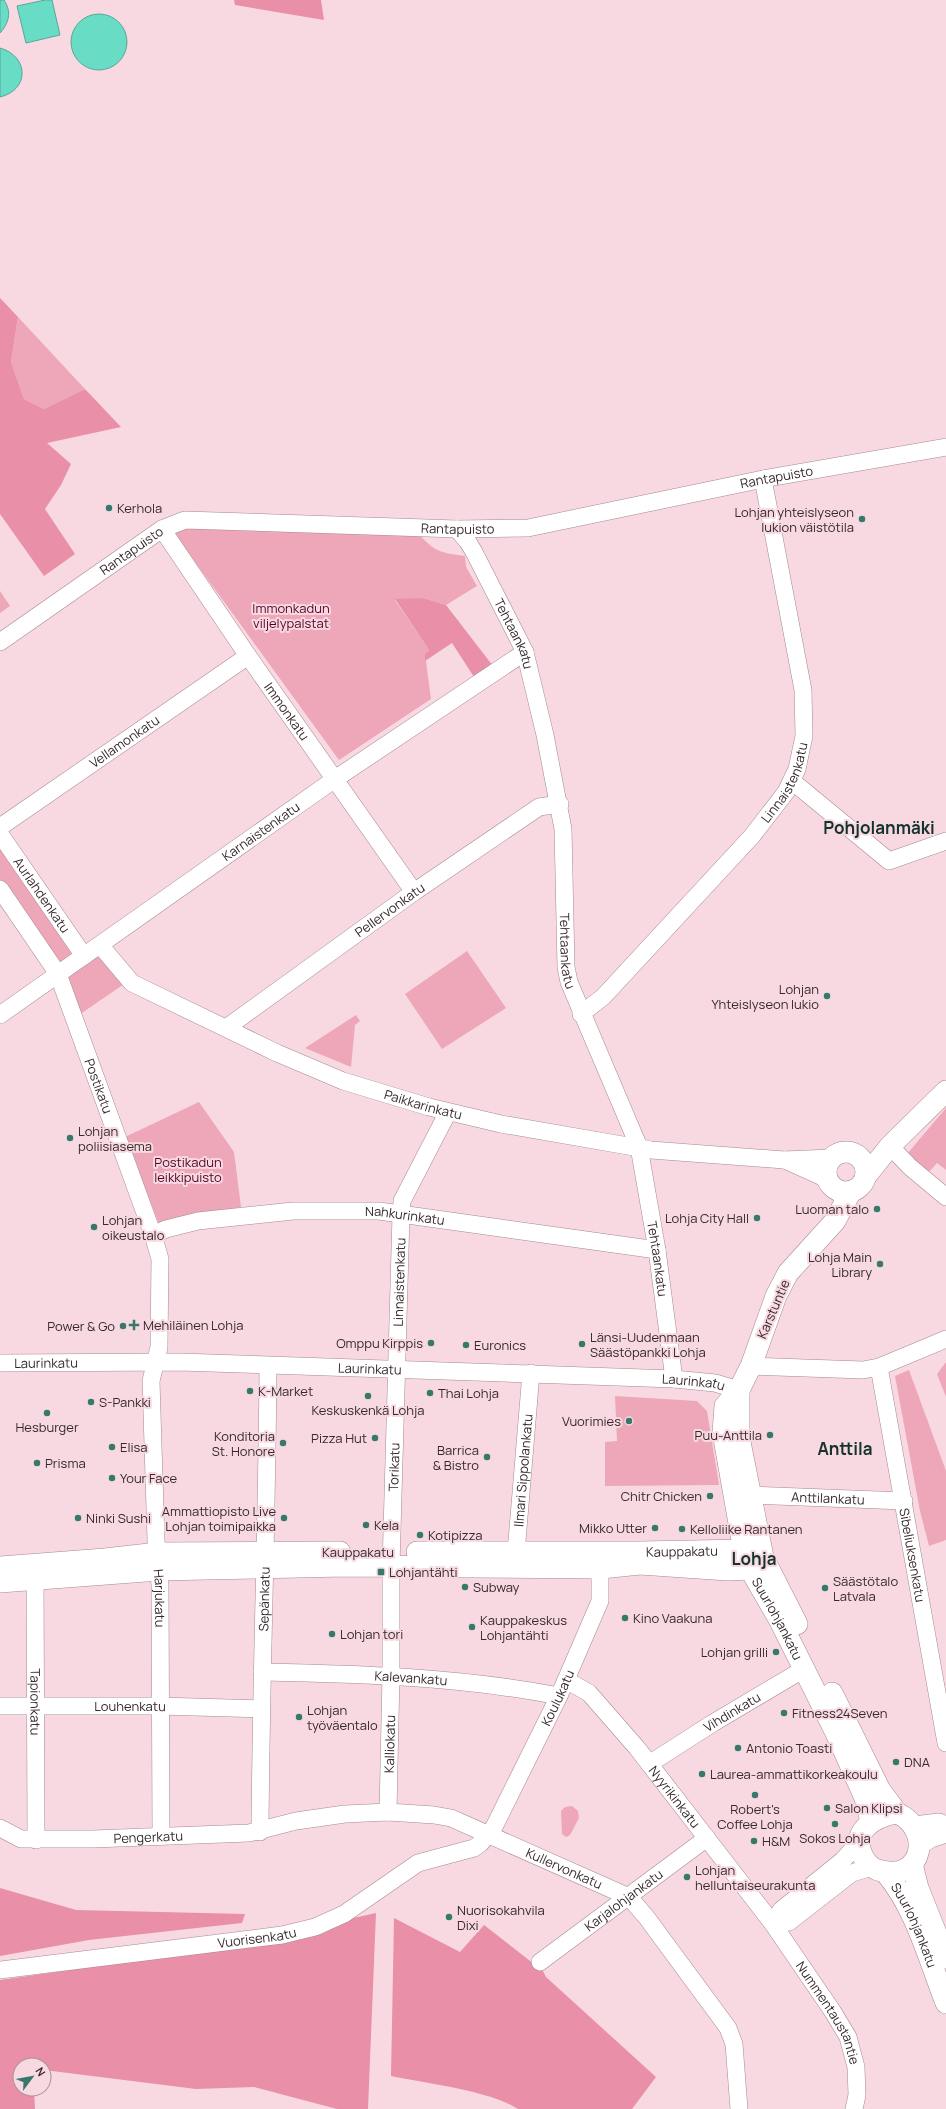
<svg xmlns="http://www.w3.org/2000/svg" width="946" height="2109" font-family="Manrope,sans-serif">
<style>
.green{fill:#eea6b9}
.forest{fill:#e98fa8}
.water{fill:#68dcc4;stroke:#59a696}
.lines{fill:none;stroke-linecap:round;stroke-linejoin:round}
.minor-casing{stroke:#a58990;stroke-width:18}
.major-casing{stroke:#a58990;stroke-width:22}
.minor{stroke:#fff;stroke-width:17}
.major{stroke:#fff;stroke-width:21}
.poi-dot{fill:#36796b;stroke:#f8d9e1;stroke-width:1.5}
.labels{text-anchor:middle;dominant-baseline:central;stroke-width:4;stroke-linejoin:round;paint-order:stroke}
.street-label{font-size:13px;fill:#35292c;stroke:#f8d9e1}
.poi-label{font-size:13px;fill:#35292c;stroke:#f8d9e1;text-anchor:start}
.park-label{font-size:13px;fill:#540327;stroke:#f8d9e1}
.district-label{font-size:17px;font-weight:bold;fill:#13332d;stroke:#f8d9e1}
</style>
<rect width="100%" height="100%" fill="#f8d9e1"/>
<!-- green -->
<path class="green" d="M18,317l67,72 -41,20 -20,-10 -13,-37z
M183,527l237,8c15,18 24,18 45,21l1,11 11,19 -31,19 -23,-7 -28,2 34,50 -4,4 6,45 -92,61 -165,-227z
M0,591l10,15 -10,7z
M0,840l79,114 -20,13 -59,-85z
M99,949l28,33 -51,35 -14,-42z
M467,951l39,57 -64,41 -37,-55z
M356,1015l4,6 -5,4 -4,42 -46,-19z
M199,1102l35,50 7,55 -82,17 -34,-87z
M946,1108v62l-9,-7 -9,10 -21,-19z
M946,1362v35l-9,-23z
M909,1370l37,101v69l-17,6 -9,-35 -25,-135z
M615,1396l82,5 10,10 12,74 -114,1v-44l12,-1z
M572,1806l6,5 1,7 -9,17 -4,2 -4,-3 -1,-23 4,-4z"/>
<!-- forest -->
<path class="forest" d="M234,0h87l3,20 -89,-15z
M0,298l18,19 -7,45 13,37 20,10 41,-20 36,38 -74,16 24,21 -10,21 -16,24 30,45 -31,22 -44,-62z
M423,598l23,7 47,61 -19,11 -22,-34 -27,18v-7l4,-4 -34,-51z
M0,1888l76,22 169,4 -3,9 -153,17 -89,16z
M376,1913l-8,196h-31l-83,-22 -58,2 -152,-19v-5h-24v24h14l1,20h-35v-129l322,-46 27,-15z
M394,1918l66,34 24,-27 59,46 3,6 110,100 -24,32h-114c-27,-18 -93,-26 -127,-33z"/>
<!-- water -->
<path class="water" d="M0,0h4c8,12 5,23 -4,33z
M45,0h7l8,35 -34,8 -9,-37z
M71 42a28 28 0 1 1 56 0a28 28 0 1 1-56 0Z
M0,48c29,8 30,42 0,49z"/>
<g class="lines">
<defs>
<g id="minor">
<path id="s1" d="M162,529l86,127 166,236"/>
<path id="s2" d="M457,529l11,13 6,10 51,100 20,83 18,94 3,138 3,15 70,165 18,103 17,129"/>
<path id="s3" d="M0,642l162,-113 23,-9 272,9 71,-1 235,-49 183,-32"/>
<path d="M792,781l97,80 57,-20"/>
<path id="s4" d="M0,827l248,-171"/>
<path id="s5" d="M0,834l84,122"/>
<path id="s6" d="M0,889l58,85 95,261 7,24 -1,88 -8,34 5,159 4,45 1,251"/>
<path id="s7" d="M100,945l32,38 145,70 66,28 86,26 72,17 150,26 133,10 48,-2"/>
<path id="s8" d="M581,1014l22,-17 149,-161 34,-44 11,-23 7,-33 -1,-46 -40,-211"/>
<path id="s9" d="M0,1015l335,-236 190,-127"/>
<path id="s10" d="M226,1028l188,-136 125,-85 21,-3"/>
<path d="M890,1146l20,21 36,30"/>
<path d="M785,1160l42,19"/>
<path id="s11" d="M153,1235l13,-6 32,-8 95,-10h86l278,39"/>
<path id="s12" d="M0,1363l180,-1 494,17 41,4 24,7"/>
<path d="M751,1366l112,4 16,-3 67,-28"/>
<path id="s13" d="M879,1367l67,376"/>
<path id="s14" d="M751,1495l153,6"/>
<path id="s15" d="M515,1565l16,-192"/>
<path id="s16" d="M35,1566l1,274"/>
<path id="s17" d="M262,1672c100,2 199,5 297,24"/>
<path id="s18" d="M566,1680l23,13 48,55 136,176 60,88 15,25 8,30 1,28 -3,14"/>
<path id="s19" d="M0,1706h159l102,3"/>
<path id="s20" d="M649,1764l64,-41 91,-54"/>
<path id="s21" d="M388,1812l3,-137v-109l10,-351 1,-14 46,-89"/>
<path d="M914,1825l25,-3 7,3"/>
<path id="s22" d="M0,1828l21,11h72l156,-6 47,-12 49,-7 43,-2 46,3 17,3 178,79 18,21 81,110 6,16 5,65"/>
<path id="s23" d="M260,1832c1,-156 7,-311 8,-466"/>
<path d="M920,1846l11,-7 15,-5"/>
<path d="M773,1924l8,-14 62,-50 17,-19"/>
<path d="M773,1924l16,-2 63,-49 20,-6"/>
<path id="s24" d="M540,1962l167,-124"/>
<path id="s25" d="M0,1970l282,-35 33,-8 29,-13 74,-51 56,-15 7,-5 13,-16 65,-131 41,-95v-44"/>
</g>
<g id="major">
<circle cx="846" cy="1172" r="20"/>
<path d="M866,1176l24,-30 56,-55"/>
<path id="s26" d="M851,1191l-16,30 -47,52 -12,23 -25,70 -12,24 -14,16 -2,27 19,107 8,29 30,52 55,110 30,67 6,23"/>
<path d="M739,1390v47l24,120 34,67"/>
<path id="s27" d="M417,1552h223l105,-2 18,7"/>
<path d="M0,1567l105,-8 53,-6 182,-1"/>
<path d="M0,1582l159,-12 185,-4 257,2 39,-4 88,6 22,-1 13,-12"/>
<path d="M832,1693l48,97 17,23"/>
<path d="M897,1813c36,16 26,68 -15,58 -7,-1 -13,-5 -17,-11 -18,-28 9,-43 32,-47z"/>
<path d="M912,1864l6,24 28,70"/>
<path id="s28" d="M885,1872c31,36 44,88 61,131"/>
</g>
</defs>
<!-- minor casing -->
<use href="#minor" class="minor-casing"/>
<!-- major casing -->
<use href="#major" class="major-casing"/>
<!-- minor -->
<use href="#minor" class="minor"/>
<!-- major -->
<use href="#major" class="major"/>
</g>
<!-- markers -->
<g class="poi-dot">
<circle cx="109" cy="508" r="4"/>
<circle cx="862" cy="519" r="4"/>
<circle cx="827" cy="996" r="4"/>
<circle cx="70" cy="1138" r="4"/>
<circle cx="877" cy="1209" r="4"/>
<circle cx="757" cy="1218" r="4"/>
<circle cx="94" cy="1227" r="4"/>
<circle cx="880" cy="1264" r="4"/>
<path d="M132 1319h4v4h4v4h-4v4h-4v-4h-4v-4h4z"/>
<circle cx="123" cy="1326" r="4"/>
<circle cx="431" cy="1343" r="4"/>
<circle cx="582" cy="1344" r="4"/>
<circle cx="466" cy="1345" r="4"/>
<circle cx="250" cy="1391" r="4"/>
<circle cx="430" cy="1393" r="4"/>
<circle cx="368" cy="1396" r="4"/>
<circle cx="91" cy="1402" r="4"/>
<circle cx="47" cy="1413" r="4"/>
<circle cx="629" cy="1421" r="4"/>
<circle cx="770" cy="1435" r="4"/>
<circle cx="375" cy="1438" r="4"/>
<circle cx="283" cy="1443" r="4"/>
<circle cx="112" cy="1447" r="4"/>
<circle cx="487" cy="1457" r="4"/>
<circle cx="37" cy="1463" r="4"/>
<circle cx="112" cy="1478" r="4"/>
<circle cx="710" cy="1496" r="4"/>
<circle cx="78" cy="1518" r="4"/>
<circle cx="284" cy="1518" r="4"/>
<circle cx="366" cy="1525" r="4"/>
<circle cx="655" cy="1528" r="4"/>
<circle cx="682" cy="1529" r="4"/>
<circle cx="420" cy="1535" r="4"/>
<rect x="377" y="1568" width="8" height="8" rx="2"/>
<circle cx="465" cy="1587" r="4"/>
<circle cx="825" cy="1588" r="4"/>
<circle cx="625" cy="1618" r="4"/>
<circle cx="472" cy="1627" r="4"/>
<circle cx="332" cy="1634" r="4"/>
<circle cx="776" cy="1652" r="4"/>
<circle cx="784" cy="1713" r="4"/>
<circle cx="299" cy="1717" r="4"/>
<circle cx="738" cy="1748" r="4"/>
<circle cx="896" cy="1762" r="4"/>
<circle cx="702" cy="1774" r="4"/>
<circle cx="755" cy="1795" r="4"/>
<circle cx="827" cy="1808" r="4"/>
<circle cx="835" cy="1824" r="4"/>
<circle cx="754" cy="1841" r="4"/>
<circle cx="687" cy="1877" r="4"/>
<circle cx="449" cy="1917" r="4"/>
</g>
<g class="labels">
<!-- street labels -->
<g class="street-label">
<text stroke="none"><textPath href="#s3" startOffset="819">Rantapuisto</textPath></text>
<text stroke="none"><textPath href="#s3" startOffset="495">Rantapuisto</textPath></text>
<text stroke="none"><textPath href="#s3" startOffset="160">Rantapuisto</textPath></text>
<text stroke="none"><textPath href="#s2" startOffset="120">Tehtaankatu</textPath></text>
<text stroke="none"><textPath href="#s1" startOffset="221">Immonkatu</textPath></text>
<text stroke="none"><textPath href="#s4" startOffset="151">Vellamonkatu</textPath></text>
<text stroke="none"><textPath href="#s8" startOffset="311">Linnaistenkatu</textPath></text>
<text stroke="none"><textPath href="#s9" startOffset="319">Karnaistenkatu</textPath></text>
<text stroke="none"><textPath href="#s5" startOffset="74">Aurlahdenkatu</textPath></text>
<text stroke="none"><textPath href="#s10" startOffset="202">Pellervonkatu</textPath></text>
<text stroke="none"><textPath href="#s2" startOffset="444">Tehtaankatu</textPath></text>
<text stroke="none"><textPath href="#s6" startOffset="222">Postikatu</textPath></text>
<text stroke="none"><textPath href="#s7" startOffset="366">Paikkarinkatu</textPath></text>
<text stroke="none"><textPath href="#s11" startOffset="255">Nahkurinkatu</textPath></text>
<text stroke="none"><textPath href="#s2" startOffset="768">Tehtaankatu</textPath></text>
<text stroke="none"><textPath href="#s21" startOffset="530">Linnaistenkatu</textPath></text>
<text transform="translate(773 1309) rotate(-67)">Karstuntie</text>
<text stroke="none"><textPath href="#s12" startOffset="46">Laurinkatu</textPath></text>
<text stroke="none"><textPath href="#s12" startOffset="370">Laurinkatu</textPath></text>
<text stroke="none"><textPath href="#s12" startOffset="694">Laurinkatu</textPath></text>
<text stroke="none"><textPath href="#s21" startOffset="345">Torikatu</textPath></text>
<text stroke="none"><textPath href="#s15" startOffset="95">Ilmari Sippolankatu</textPath></text>
<text stroke="none"><textPath href="#s14" startOffset="77">Anttilankatu</textPath></text>
<text x="358" y="1552">Kauppakatu</text>
<text stroke="none"><textPath href="#s27" startOffset="265">Kauppakatu</textPath></text>
<text stroke="none"><textPath href="#s13" startOffset="191">Sibeliuksenkatu</textPath></text>
<text stroke="none"><textPath href="#s6" startOffset="746">Harjukatu</textPath></text>
<text stroke="none"><textPath href="#s23" startOffset="233">Sepänkatu</textPath></text>
<text stroke="none"><textPath href="#s26" startOffset="475">Suurlohjankatu</textPath></text>
<text stroke="none"><textPath href="#s17" startOffset="149">Kalevankatu</textPath></text>
<text stroke="none"><textPath href="#s25" startOffset="671">Koulukatu</textPath></text>
<text stroke="none"><textPath href="#s16" startOffset="136">Tapionkatu</textPath></text>
<text stroke="none"><textPath href="#s19" startOffset="130">Louhenkatu</textPath></text>
<text stroke="none"><textPath href="#s20" startOffset="98">Vihdinkatu</textPath></text>
<text stroke="none"><textPath href="#s21" startOffset="68">Kalliokatu</textPath></text>
<text stroke="none"><textPath href="#s18" startOffset="161">Nyyrikinkatu</textPath></text>
<text stroke="none"><textPath href="#s22" startOffset="151">Pengerkatu</textPath></text>
<text stroke="none"><textPath href="#s22" startOffset="580">Kullervonkatu</textPath></text>
<text stroke="none"><textPath href="#s24" startOffset="104">Karjalohjankatu</textPath></text>
<text stroke="none"><textPath href="#s28" startOffset="61">Suurlohjankatu</textPath></text>
<text stroke="none"><textPath href="#s25" startOffset="259">Vuorisenkatu</textPath></text>
<text stroke="none"><textPath href="#s18" startOffset="427">Nummentaustantie</textPath></text>
</g>
<!-- poi labels -->
<g class="poi-label">
<text x="117" y="508">Kerhola</text>
<text x="854" y="512" text-anchor="end">Lohjan yhteislyseon<tspan x="854" dy="15">lukion väistötila</tspan></text>
<text x="819" y="989" text-anchor="end">Lohjan<tspan x="819" dy="15">Yhteislyseon lukio</tspan></text>
<text x="78" y="1131">Lohjan<tspan x="78" dy="15">poliisiasema</tspan></text>
<text x="869" y="1209" text-anchor="end">Luoman talo</text>
<text x="749" y="1218" text-anchor="end">Lohja City Hall</text>
<text x="102" y="1220">Lohjan<tspan x="102" dy="15">oikeustalo</tspan></text>
<text x="872" y="1257" text-anchor="end">Lohja Main<tspan x="872" dy="15">Library</tspan></text>
<text x="143" y="1325">Mehiläinen Lohja</text>
<text x="115" y="1326" text-anchor="end">Power &amp; Go</text>
<text x="590" y="1337">Länsi-Uudenmaan<tspan x="590" dy="15">Säästöpankki Lohja</tspan></text>
<text x="423" y="1343" text-anchor="end">Omppu Kirppis</text>
<text x="474" y="1345">Euronics</text>
<text x="258" y="1391">K-Market</text>
<text x="438" y="1393">Thai Lohja</text>
<text x="99" y="1402">S-Pankki</text>
<text x="368" y="1410" text-anchor="middle">Keskuskenkä Lohja</text>
<text x="621" y="1421" text-anchor="end">Vuorimies</text>
<text x="47" y="1427" text-anchor="middle">Hesburger</text>
<text x="762" y="1435" text-anchor="end">Puu-Anttila</text>
<text x="275" y="1436" text-anchor="end">Konditoria<tspan x="275" dy="15">St. Honore</tspan></text>
<text x="367" y="1438" text-anchor="end">Pizza Hut</text>
<text x="120" y="1447">Elisa</text>
<text x="479" y="1450" text-anchor="end">Barrica<tspan x="479" dy="15">&amp; Bistro</tspan></text>
<text x="45" y="1463">Prisma</text>
<text x="120" y="1478">Your Face</text>
<text x="702" y="1496" text-anchor="end">Chitr Chicken</text>
<text x="276" y="1511" text-anchor="end">Ammattiopisto Live<tspan x="276" dy="15">Lohjan toimipaikka</tspan></text>
<text x="86" y="1518">Ninki Sushi</text>
<text x="374" y="1525">Kela</text>
<text x="647" y="1528" text-anchor="end">Mikko Utter</text>
<text x="690" y="1529">Kelloliike Rantanen</text>
<text x="428" y="1535">Kotipizza</text>
<text x="389" y="1572">Lohjantähti</text>
<text x="833" y="1581">Säästötalo<tspan x="833" dy="15">Latvala</tspan></text>
<text x="473" y="1587">Subway</text>
<text x="633" y="1618">Kino Vaakuna</text>
<text x="480" y="1620">Kauppakeskus<tspan x="480" dy="15">Lohjantähti</tspan></text>
<text x="340" y="1634">Lohjan tori</text>
<text x="768" y="1652" text-anchor="end">Lohjan grilli</text>
<text x="307" y="1710">Lohjan<tspan x="307" dy="15">työväentalo</tspan></text>
<text x="792" y="1713">Fitness24Seven</text>
<text x="746" y="1748">Antonio Toasti</text>
<text x="904" y="1762">DNA</text>
<text x="710" y="1774">Laurea-ammattikorkeakoulu</text>
<text x="835" y="1808">Salon Klipsi</text>
<text x="755" y="1809" text-anchor="middle">Robert's<tspan x="755" dy="15">Coffee Lohja</tspan></text>
<text x="835" y="1838" text-anchor="middle">Sokos Lohja</text>
<text x="762" y="1841">H&amp;M</text>
<text x="695" y="1870">Lohjan<tspan x="695" dy="15">helluntaiseurakunta</tspan></text>
<text x="457" y="1910">Nuorisokahvila<tspan x="457" dy="15">Dixi</tspan></text>
</g>
<!-- park labels -->
<g class="park-label">
<text x="291" y="608">Immonkadun<tspan x="291" dy="15">viljelypalstat</tspan></text>
<text x="188" y="1162">Postikadun<tspan x="188" dy="15">leikkipuisto</tspan></text>
</g>
<!-- district labels -->
<g class="district-label">
<text x="879" y="827">Pohjolanmäki</text>
<text x="845" y="1448">Anttila</text>
<text x="754" y="1558">Lohja</text>
</g>
</g>
<!-- north arrow -->
<g transform="translate(32 2077) rotate(58)"><circle r="19" fill="#f8d9e1" stroke="#aa9399"/>
<path d="M0-3L7 15L0 10L-7 15Z" fill="#36796b"/>
<text y="-6" font-size="11" font-weight="bold" text-anchor="middle" fill="#35292c">N</text>
</g>
</svg>
